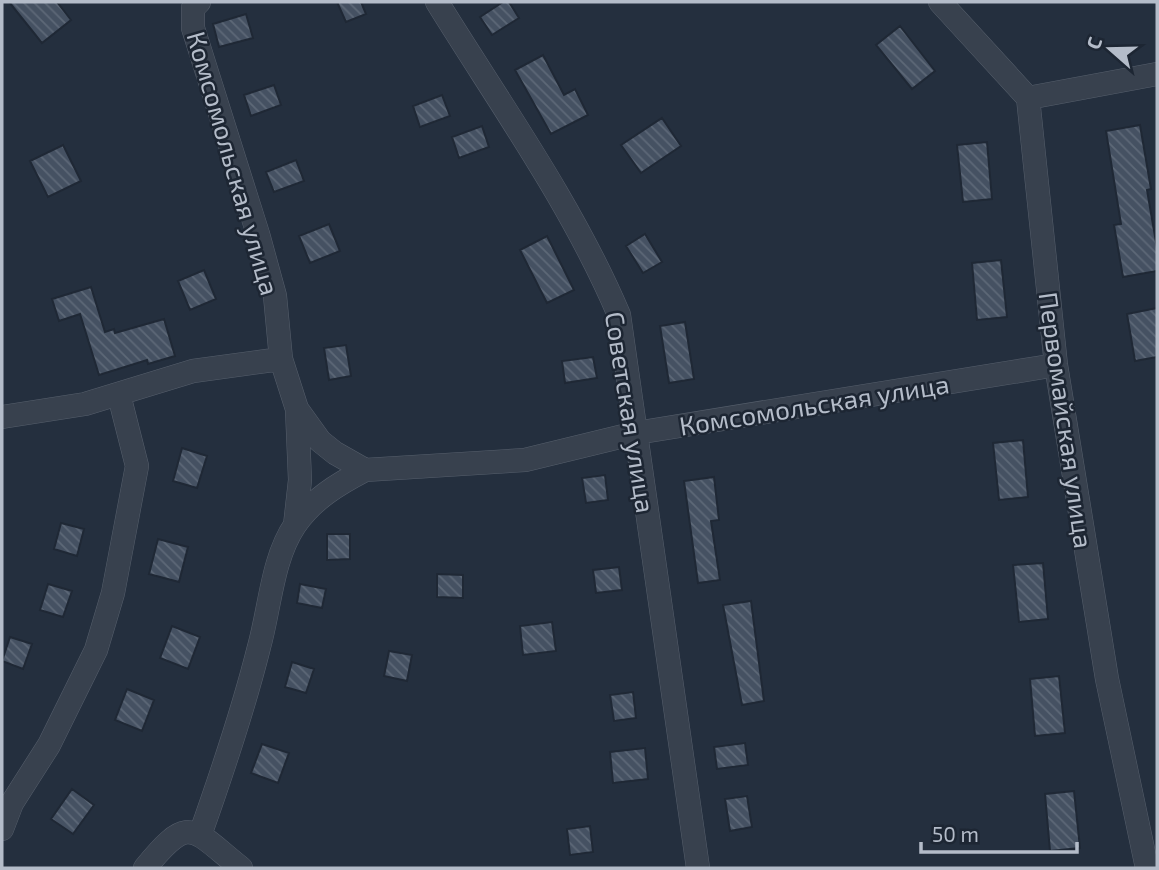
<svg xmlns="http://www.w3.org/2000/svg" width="1159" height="870" font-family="'Exo 2',sans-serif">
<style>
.building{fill:url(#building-back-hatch);stroke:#1f2835;stroke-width:2}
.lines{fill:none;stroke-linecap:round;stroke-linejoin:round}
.minor-casing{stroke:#565f6c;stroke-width:24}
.minor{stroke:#38414e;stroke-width:23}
.labels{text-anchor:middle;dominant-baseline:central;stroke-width:5;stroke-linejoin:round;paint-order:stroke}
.street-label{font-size:26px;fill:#b4bcc9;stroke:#1d2633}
</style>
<defs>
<pattern id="building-back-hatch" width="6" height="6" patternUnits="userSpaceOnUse" patternTransform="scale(1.75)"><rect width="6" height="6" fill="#455162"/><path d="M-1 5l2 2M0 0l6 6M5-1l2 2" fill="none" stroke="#5d6877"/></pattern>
</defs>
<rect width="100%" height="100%" fill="#242f3e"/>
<!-- building -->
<path class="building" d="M9,2h48l14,18 -29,23z
M337,2h24l5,12 -20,8z
M503,2h6l10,16 -27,17 -12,-18z
M246,14l7,24 -34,9 -6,-23z
M900,26l35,45 -23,18 -36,-44z
M543,55l21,40 11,-6 13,26 -37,19 -36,-64z
M274,85l7,20 -30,11 -7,-21z
M442,95l8,21 -30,11 -7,-21z
M662,118l19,28 -40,27 -20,-28z
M1140,125l11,64 -4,1 10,58v23l-34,6 -9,-52 7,-1 -15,-93z
M482,126l7,21 -30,11 -7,-21z
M987,142l5,57 -29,3 -6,-57z
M63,145l18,36 -33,16 -18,-36z
M296,160l8,21 -30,11 -8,-20z
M329,224l11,27 -30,12 -11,-27z
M645,234l17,28 -19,11 -17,-27z
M547,236l27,54 -27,13 -27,-53z
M1001,260l6,57 -30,3 -5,-57z
M204,270l12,29 -26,11 -12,-29z
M91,287l14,45 9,-3 1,4 49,-14 11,37 -27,8 -1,-4 -48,15 -19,-61 -21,7 -7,-22z
M1157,308v49l-22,4 -8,-47z
M685,322l9,57 -25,4 -9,-57z
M346,345l5,31 -22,4 -5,-32z
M593,357l4,21 -32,5 -3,-22z
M1023,440l5,57 -29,3 -6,-57z
M182,448l25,8 -10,32 -24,-7z
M605,475l3,25 -22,3 -4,-25z
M714,477l5,43 -8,1 9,59 -22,3 -14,-102z
M61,523l23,6 -7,27 -23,-7z
M327,534h23v25l-23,1z
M158,539l30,8 -9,35 -30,-8z
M1043,563l5,56 -29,3 -6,-57z
M619,567l3,23 -26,3 -3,-23z
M437,574l26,1v23l-26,-1z
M48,584l24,7 -9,26 -23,-7z
M300,584l26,5 -4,19 -25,-5z
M751,601l13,100 -22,4 -19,-100z
M552,622l4,29 -33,4 -3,-29z
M172,626l28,11 -12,32 -28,-11z
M10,637l22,7 -9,25 -21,-8z
M389,651l23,4 -5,26 -23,-5z
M292,662l22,7 -8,24 -21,-6z
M1059,676l6,57 -30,3 -5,-57z
M127,689l27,11 -12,31 -27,-11z
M633,692l3,26 -22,3 -4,-26z
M745,743l3,22 -31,4 -3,-22z
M262,744l27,9 -11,30 -27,-10z
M645,748l3,31 -35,4 -3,-31z
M72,789l22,16 -21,29 -22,-15z
M1074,791l6,57 -30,3 -5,-57z
M747,796l5,31 -22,4 -5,-32z
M590,826l3,26 -23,3 -3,-26z"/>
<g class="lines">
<defs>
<path id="minor" d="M199,2l-6,6v20l65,206 17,62 6,63 16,50 23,32 15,12 30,17 160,-10 111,-27 420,-68
M437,2c63,102 135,202 182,313l79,553
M940,2l88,96 28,267 51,314 40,189
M1028,98l129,-24
M2,417l83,-13 108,-33 88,-12
M295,525l5,-45 -3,-70
M2,829l10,-26 37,-58 47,-95 17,-57 24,-127 -18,-71
M200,835c22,-62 43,-124 59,-188 11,-39 13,-88 36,-122 18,-26 43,-41 70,-55
M145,868c45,-55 46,-40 96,0"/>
</defs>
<!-- minor casing -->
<use href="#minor" class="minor-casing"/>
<!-- minor -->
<use href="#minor" class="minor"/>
</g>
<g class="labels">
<!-- street labels -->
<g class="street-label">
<text transform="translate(234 163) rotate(74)">Комсомольская улица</text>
<text transform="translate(814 404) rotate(-9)">Комсомольская улица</text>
<text transform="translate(631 412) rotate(81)">Советская улица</text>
<text transform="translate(1067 420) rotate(82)">Первомайская улица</text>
</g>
</g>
<!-- border -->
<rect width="1159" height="870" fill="none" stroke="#b4bcc9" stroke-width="7"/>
<!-- north arrow -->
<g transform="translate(1110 49) rotate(290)" stroke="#1d2633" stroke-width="5" paint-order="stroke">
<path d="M0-5L12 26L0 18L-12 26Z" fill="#b4bcc9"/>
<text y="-10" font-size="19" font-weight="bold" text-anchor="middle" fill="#b4bcc9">С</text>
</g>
<!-- scale -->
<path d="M921 842v10h156v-10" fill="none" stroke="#b4bcc9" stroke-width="3.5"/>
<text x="932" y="842" font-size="21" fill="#b4bcc9" stroke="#1d2633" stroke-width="5" paint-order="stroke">50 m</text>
</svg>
